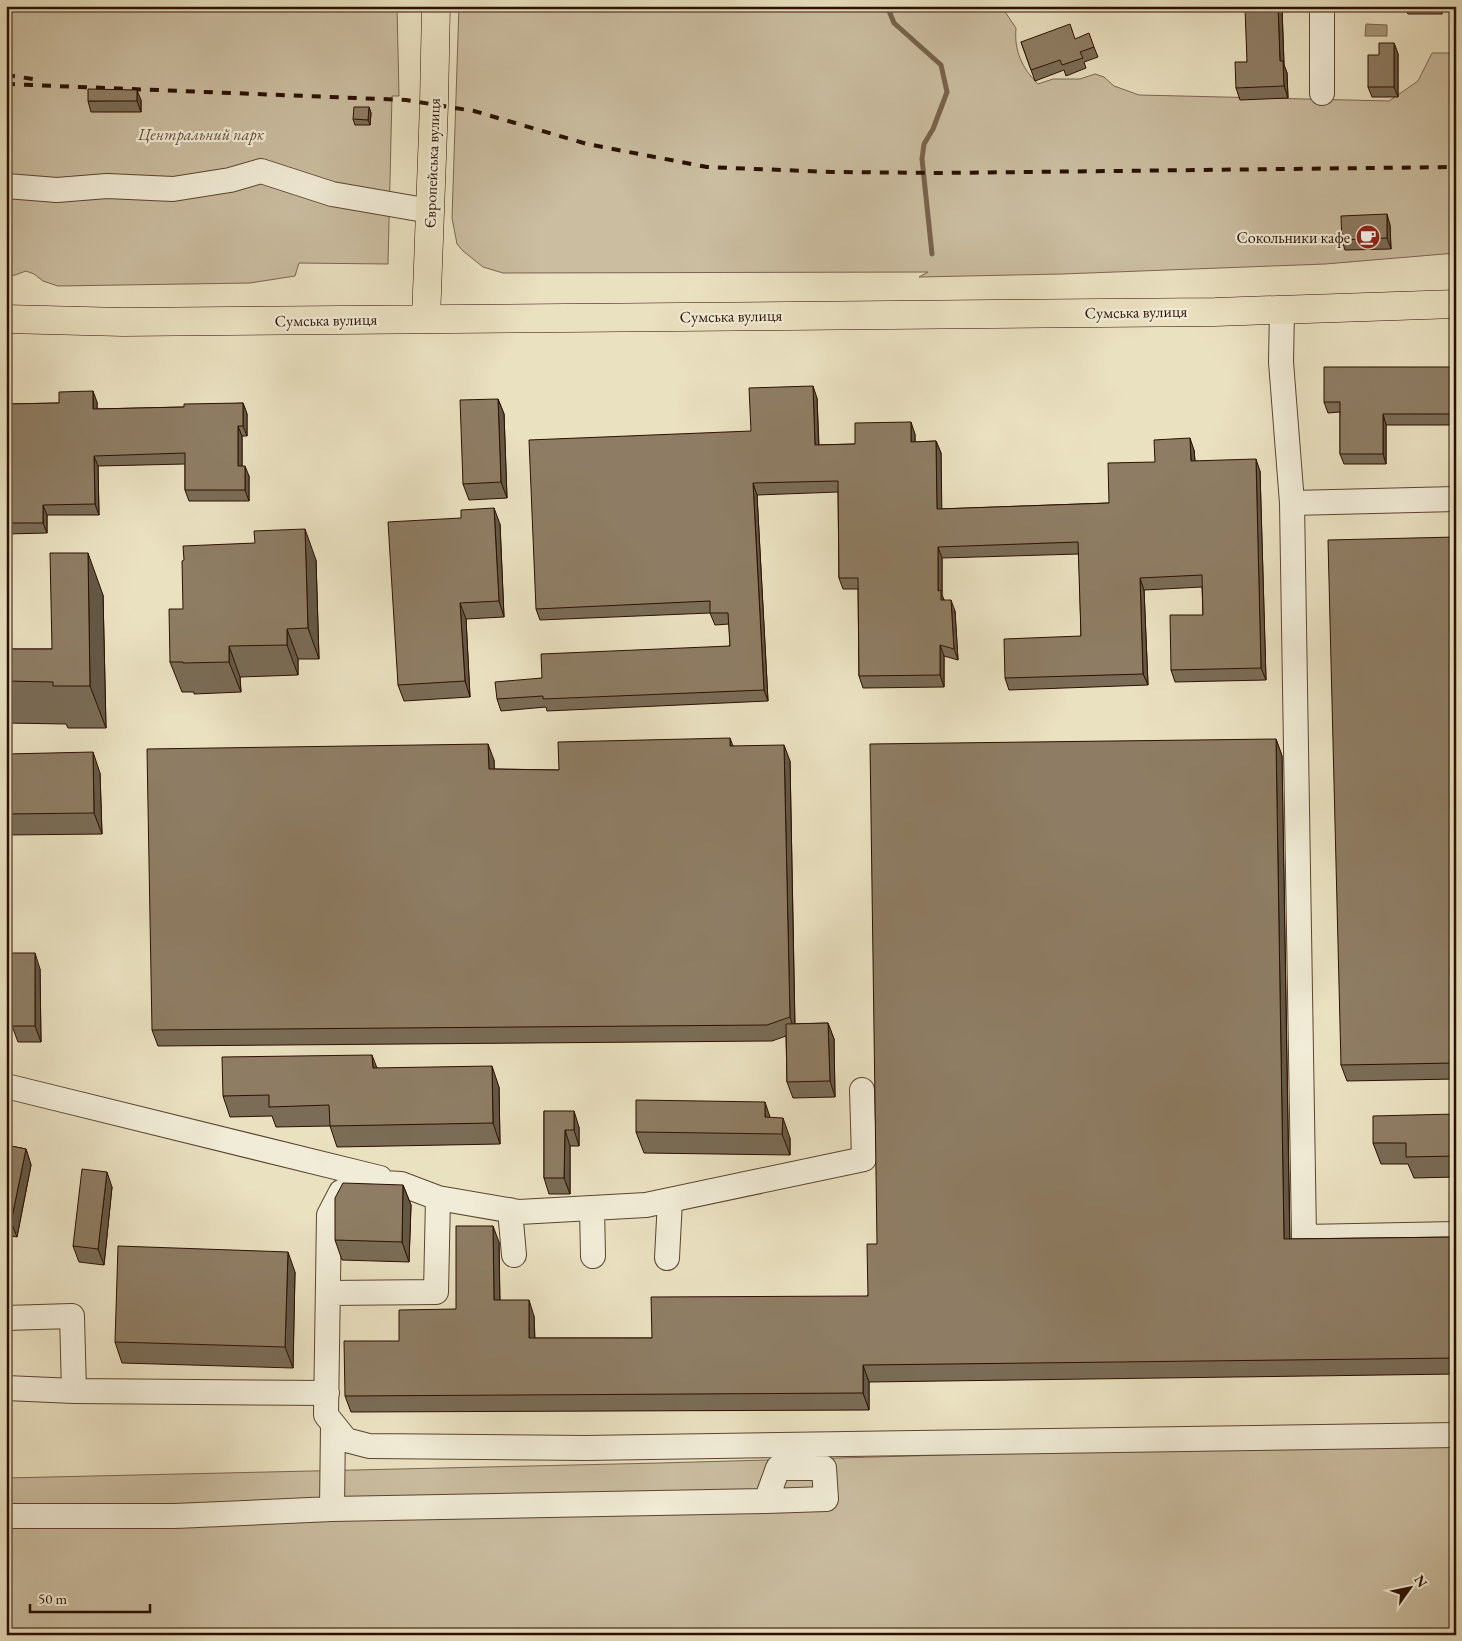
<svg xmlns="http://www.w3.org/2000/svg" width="1462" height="1641" font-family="'EB Garamond',serif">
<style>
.green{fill:#cabda0;stroke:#7a6650}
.water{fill:#a99a7f;stroke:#77634c}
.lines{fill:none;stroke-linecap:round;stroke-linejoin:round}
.stream{stroke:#77634c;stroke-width:5}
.minor-casing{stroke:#5b4430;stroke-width:26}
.major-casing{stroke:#2b1000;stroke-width:29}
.minor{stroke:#f1ecd7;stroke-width:24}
.major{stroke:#eae1c1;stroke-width:28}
.rail{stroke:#2b1000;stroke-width:4;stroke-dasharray:9 9;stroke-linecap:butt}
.wall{fill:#7a6c56;stroke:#2b1000}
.shaded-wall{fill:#635846;stroke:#2b1000}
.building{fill:#8e7d64;stroke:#2b1000}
.labels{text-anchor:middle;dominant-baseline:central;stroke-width:4.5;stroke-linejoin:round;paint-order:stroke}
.park-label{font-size:16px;font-style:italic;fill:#634d38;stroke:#f1ecd7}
.street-label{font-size:16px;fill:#2b1000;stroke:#f1ecd7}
.poi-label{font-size:16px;fill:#2b1000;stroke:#f1ecd7;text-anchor:end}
</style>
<rect width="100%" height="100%" fill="#eae1c1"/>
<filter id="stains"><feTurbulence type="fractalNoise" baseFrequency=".004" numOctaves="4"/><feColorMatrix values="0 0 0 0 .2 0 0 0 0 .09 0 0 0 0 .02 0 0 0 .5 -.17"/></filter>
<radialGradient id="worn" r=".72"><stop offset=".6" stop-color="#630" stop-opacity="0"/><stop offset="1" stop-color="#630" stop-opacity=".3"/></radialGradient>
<!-- green -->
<path class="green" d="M6,6h391l2,90h-7l-4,168 -89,-1 -4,13 -45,7 -192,3 -15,-5 -9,-7 -8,-3 -11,4 -9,1z
M459,6h542l15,22c-2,23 6,40 22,56l15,-5h27l15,-5 9,3 10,9 25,9 250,6 29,-20 14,-28h21l3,-7v207l-131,11 -263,10 -143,3 9,-5 -425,1 -20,-6 -20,-16 -6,-7 -5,-26z
M1456,1444v191h-1450v-157l655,-15 498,-14z"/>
<!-- water -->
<path class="water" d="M1366,24l21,1v11h-22z"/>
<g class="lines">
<!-- stream -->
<path class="stream" d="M887,6l7,17 47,42 6,27 -14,37 -9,15 -2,15 10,95"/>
<defs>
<path id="minor" d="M1322,93v-87
M6,186l51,4 50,-4 66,3 57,-9 31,-9 71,23 98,17
M1282,310l-1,52 11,141 164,-4
M1292,503l12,734 152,-3
M6,1086l374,92
M862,1090l2,69 -218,46 -127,7 -81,-14 -37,-14 -34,-2 -26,10 -12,23 -3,200 20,25 23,6 216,2 871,-13
M592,1208l1,48
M510,1210l4,45
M667,1258l3,-58
M328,1293l108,-1 2,-94
M6,1318l66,-2 2,75
M6,1388l68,3 253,2
M332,1509l1,-85
M6,1514l5,2h164l157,-7 434,-8 60,-2 -2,-31h-46l-12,33"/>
<path id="major" d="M6,319l117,3 1092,-10 241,-8
M426,319l8,-215 2,-98"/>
</defs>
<!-- minor casing -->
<use href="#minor" class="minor-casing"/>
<!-- major casing -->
<use href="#major" class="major-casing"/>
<!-- minor -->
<use href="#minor" class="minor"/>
<!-- major -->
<use href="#major" class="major"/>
<!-- rail -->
<path class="rail" d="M6,75l27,4
M6,84l400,16 68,11 113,33 120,23 124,5 110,1 515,-6"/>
</g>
<!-- wall -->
<path class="wall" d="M1260,6h44v3l-22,-1 2,57 3,8 1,25 -48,2 -4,-12 11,-26z
M1356,6h86v8h-34l-2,-3h-45l-5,-3z
M1075,39l19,8 4,10 -14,5 2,6 -20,8 -2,-6 -29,11 -14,-39z
M1394,43l4,11v43h-26l-4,-10 11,-32z
M141,100v12h-50l-3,-11z
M369,107l2,6 -1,12h-15l-2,-6z
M1390,225l1,24 -46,1 -3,-10z
M1456,367v58h-70v39h-42l-4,-10v-42l-12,1 -4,-11z
M817,398l2,47 36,-1 60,-10v8l21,-1 5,12v56l168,-6 46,-41 39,-12 1,11 65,10 6,209 -91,2 -4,-12 32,-55 -1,-28 -58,3 4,95 -139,5 -4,-12 76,-42 -2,-82 -137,4v37l2,5 11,11 3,49 -14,-4v31l-81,1 -4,-12 -1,-87h-15l-4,-11 -1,-86 -81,3 11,206 -221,10 -1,-4 -45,4 -4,-12 45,-21 188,-32 -1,-22 -14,1 -5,-12 -170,7 -4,-11 215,-178z
M498,399l6,15 3,84 -38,2 -6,-16z
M97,402v7l87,-2 59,-4 4,11v22h-5v30l7,10v25h-60l-4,-11v-26l-87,2 1,49h-52v18l-41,1v-130l53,-1z
M500,524l4,93 -38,2 4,78 -66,4 -6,-16z
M1456,537v542l-109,2 -6,-16z
M316,560l3,99h-21v16l-58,2 1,15 -47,2v-2h-12l-12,-30 13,-53z
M103,595l3,133h-38l-2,-4 -60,-1v-74h46z
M1276,739l6,17 8,483 166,-2v137l-587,8v28l-518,2 -6,-16 54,-55 57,-32 43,-67 1,58 34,16 1,22h117l216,-42 9,-52z
M733,746l57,15 5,263 33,-1 6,16 1,58 -42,1 -6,-16 -1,-46 -14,5 -614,5 -6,-16 342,-270v9l65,1z
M6,754l94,19 2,61 -96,1z
M40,969l1,73h-23l-6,-16z
M377,1068l122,19 1,57 -163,3 -7,-21 -54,1 -4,-11 -42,1 -7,-21z
M544,1111l35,16v19h-9v48h-21l-5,-16z
M1456,1114v63l-42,1 -6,-14h-27l-8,-21z
M770,1117l20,21v17l-146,-2 -8,-21z
M6,1145l20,4 5,16 -14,72 -11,-2z
M403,1185l8,20 -2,57 -67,-2 -7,-20z
M112,1187l-8,78 -25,-3 -6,-16z
M295,1272l-2,96 -171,-5 -7,-21z"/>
<!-- shaded-wall -->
<path class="shaded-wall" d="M1278,6h3l1,2 2,57 3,8 1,25 -4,-12 -4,-25z
M1439,6h3v8z
M1394,43l4,11v43l-4,-10z
M137,90l4,10v12l-4,-11z
M369,107l2,6 -1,12 -2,-5z
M1387,214l3,11 1,24 -4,-11z
M813,386l4,12 2,58 -4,-11z
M93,391l4,11v18l-4,-11z
M498,399l6,15 3,84 -6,-16z
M1455,401l1,3v13l-1,-3z
M243,403l4,11v22l-4,-10z
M1383,414l3,11v39l-3,-10z
M911,422l4,12v19l-4,-11z
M238,426l4,10v40l-4,-10z
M1190,438l4,12 2,22 -5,-11z
M936,441l5,12 1,67 -5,-11z
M94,456l4,10 1,49 -4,-11z
M1256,459l4,12 6,209 -5,-12z
M245,466l4,10v25l-4,-11z
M753,483l4,12 11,206 -4,-11z
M43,505l4,10v18l-4,-10z
M494,508l6,16 4,93 -5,-16z
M305,529l11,31 3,99 -11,-31z
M938,547l4,11v37l3,7 -4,-2 -3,-9z
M88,553l15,42 3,133 -16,-42z
M1140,578l4,12 4,95 -5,-11z
M951,600l4,11 3,49 -4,-11z
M460,603l6,16 4,78 -5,-16z
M287,629l11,30v16l-11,-30z
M940,645l4,11v31l-4,-12z
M229,646l11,31 1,15 -12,-30z
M730,738l6,16 -6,-8z
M1276,739l6,17 8,499 -6,-16z
M488,744l6,16 1,25 -6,-16z
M784,745l6,16 5,272 -5,-16z
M93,752l7,21 2,61 -8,-21z
M35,953l5,16 1,73 -6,-16z
M828,1023l6,16 1,58 -5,-16z
M372,1055l8,21 -7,-8z
M492,1066l7,21 1,57 -7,-21z
M765,1102l7,21 -7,-6z
M574,1111l5,16v19l-5,-16z
M783,1118l7,20v17l-8,-21z
M565,1130l5,16v48l-6,-16z
M26,1149l5,16 -14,72 -6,-15z
M107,1172l5,15 -8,78 -6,-16z
M403,1185l8,20 -2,57 -7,-20z
M493,1226l6,16 1,74 -6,-16z
M288,1252l7,20 -2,96 -8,-21z
M529,1300l5,16 1,39 -6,-17z
M863,1365l6,17v28l-6,-17z"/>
<!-- building -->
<path class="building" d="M1260,6h18l2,55h3l1,25 -48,2 -1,-26h12l-2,-54 15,-1z
M1070,24l5,15 14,-6 5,14 -14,5 3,6 -21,7 -2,-5 -29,10 -10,-28z
M1379,43h15v44h-26v-32h11z
M88,89l49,1v11h-49z
M354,107h15l-1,13 -15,-1z
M1387,214v24l-45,2 -1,-24z
M1324,367h132v34h-1v13h-72v40h-43v-52h-16z
M813,386l2,59 40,-1v-21l56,-1v20l25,-1 1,68 172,-6 -1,-40 47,-1 -1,-22 36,-2 1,23 65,-2 5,209 -90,2 -1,-55h33l-1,-40 -62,3 3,96 -138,4 -1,-39 77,-3 -3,-94 -140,5v44l3,-1v10h10l3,49 -14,-4v30l-81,1 -1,-98h-19l-1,-97 -85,2 11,207 -221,9v-3l-46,3 -2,-17 47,-4 -1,-24 189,-8 -2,-33h-18v-12l-174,8 -7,-169 222,-9 -2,-43z
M93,391v18l91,-2v-3l59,-1v23h-5v40h7v24h-60v-37l-91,3 1,48 -52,1v18h-37v-119l53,-1v-11z
M498,399l3,83 -38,2 -3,-84z
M494,508l5,93 -39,2 5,78 -67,4 -10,-163 73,-4v-8z
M305,529l3,99 -21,1v16l-58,1v16l-46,1v-1h-13l-1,-53h14l-1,-48 2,-1 -1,-14 72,-3 -1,-12z
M1456,537v526l-115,2 -13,-525z
M50,553h38l2,133h-37v-4l-47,-1v-32h46z
M730,738v8l54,-1 6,272 -23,8 -615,5 -5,-281 341,-5 1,25 70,1 -1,-28z
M1276,739l8,500 172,-2v121l-593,7v28l-518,3 -1,-55h55v-31l57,-1v-83h37l1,74h35v38h123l-1,-41 217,-1 -1,-52h10l-7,-500z
M93,752l1,61 -88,1v-60z
M12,953h23v73h-23z
M828,1023l2,58 -43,1 -1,-58z
M372,1055l1,13 119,-2 1,57 -163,3 -1,-21 -60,2v-12l-46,1 -1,-39z
M636,1100l129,2v15l18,1 -1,16 -146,-2z
M544,1111h30v19h-9l-1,48h-20z
M1456,1114v42l-50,1v-14h-33v-27z
M6,1145l20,4 -15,73 -5,-1z
M82,1169l25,3 -9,77 -25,-3z
M343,1183l60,2 -1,57 -67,-2v-42z
M118,1246l170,6 -3,95 -170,-5z"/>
<!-- icons -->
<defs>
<symbol id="cafe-disc" viewBox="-11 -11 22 22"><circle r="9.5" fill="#8f2418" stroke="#f1ecd7"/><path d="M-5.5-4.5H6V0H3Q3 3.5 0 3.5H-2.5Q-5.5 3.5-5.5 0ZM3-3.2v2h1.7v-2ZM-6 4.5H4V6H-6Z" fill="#fff"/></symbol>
</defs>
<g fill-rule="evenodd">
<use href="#cafe-disc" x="1354" y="223" width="28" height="28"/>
</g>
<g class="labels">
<!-- park labels -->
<g class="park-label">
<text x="201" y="134">Центральний парк</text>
</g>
<!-- street labels -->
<g class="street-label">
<text transform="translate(432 163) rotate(-88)">Європейська вулиця</text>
<text transform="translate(1136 312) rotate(-1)">Сумська вулиця</text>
<text transform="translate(731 316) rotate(-1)">Сумська вулиця</text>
<text transform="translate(326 320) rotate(-1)">Сумська вулиця</text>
</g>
<!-- poi labels -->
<g class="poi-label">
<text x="1350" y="237">Сокольники кафе</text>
</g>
</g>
<!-- margin -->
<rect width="1462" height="1641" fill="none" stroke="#eae1c1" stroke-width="25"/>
<rect x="8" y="8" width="1447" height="1626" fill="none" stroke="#2b1000" stroke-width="2.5"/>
<rect x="12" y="12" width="1437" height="1616" fill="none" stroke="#2b1000"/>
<!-- north arrow -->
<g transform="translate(1410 1588) rotate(57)" stroke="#f1ecd7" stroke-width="4" paint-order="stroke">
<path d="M0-4L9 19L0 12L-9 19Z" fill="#2b1000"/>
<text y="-8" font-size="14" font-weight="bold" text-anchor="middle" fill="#2b1000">N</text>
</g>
<!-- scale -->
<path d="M30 1604v8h120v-8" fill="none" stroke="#2b1000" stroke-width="2.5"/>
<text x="38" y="1604" font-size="15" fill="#2b1000" stroke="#f1ecd7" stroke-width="4" paint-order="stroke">50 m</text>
<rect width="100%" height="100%" filter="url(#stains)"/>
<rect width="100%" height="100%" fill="url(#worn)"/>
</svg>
